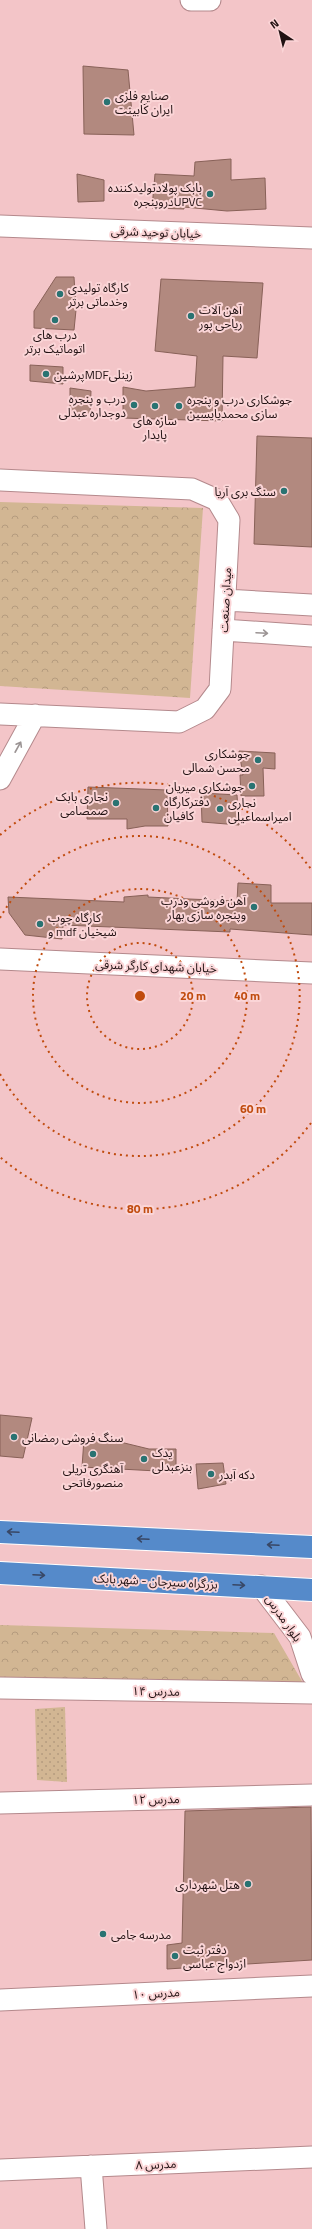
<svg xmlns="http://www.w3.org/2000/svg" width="312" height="2229" font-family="'Titillium Web','Noto Sans Arabic',sans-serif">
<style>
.green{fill:url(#green-dots)}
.forest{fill:url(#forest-crowns)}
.building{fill:#b2897f;stroke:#886158}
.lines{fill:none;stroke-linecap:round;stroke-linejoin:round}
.minor-casing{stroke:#b4898c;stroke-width:23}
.highway-casing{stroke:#fff;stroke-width:24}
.minor{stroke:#fff;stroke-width:21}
.highway{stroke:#558aca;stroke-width:22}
.oneway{stroke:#9b9494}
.oneway2{stroke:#384765}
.ring{fill:none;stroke:#c04b0d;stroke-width:2;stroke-dasharray:2 4}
.poi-dot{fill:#297372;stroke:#fbd5d7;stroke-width:1.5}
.labels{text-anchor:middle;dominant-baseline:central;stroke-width:4;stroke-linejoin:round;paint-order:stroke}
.poi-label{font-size:12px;fill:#211112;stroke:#fbd5d7;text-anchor:start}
.street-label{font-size:12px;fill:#211112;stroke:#fbd5d7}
.centre{fill:#c04b0d;stroke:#fbd5d7;stroke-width:2}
.ring-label{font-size:12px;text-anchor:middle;font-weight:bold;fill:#c04b0d;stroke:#fbd5d7;stroke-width:4;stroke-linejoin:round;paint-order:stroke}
</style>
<defs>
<pattern id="green-dots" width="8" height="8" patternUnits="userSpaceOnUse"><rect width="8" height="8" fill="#d2b693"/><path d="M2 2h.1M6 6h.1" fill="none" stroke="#b49b7e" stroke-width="1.8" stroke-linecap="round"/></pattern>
<pattern id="forest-crowns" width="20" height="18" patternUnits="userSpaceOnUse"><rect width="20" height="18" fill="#d2b693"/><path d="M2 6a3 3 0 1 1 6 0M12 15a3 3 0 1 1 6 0" fill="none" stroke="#b49b7e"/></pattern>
</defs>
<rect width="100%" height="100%" fill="#f3c5c8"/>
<!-- green -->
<path class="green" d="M65,1707l2,75 -30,-2 -2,-71z"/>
<!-- forest -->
<path class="forest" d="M0,502l203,6 -13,190 -190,-12z
M0,1625l274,8 29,50 -303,-2z"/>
<!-- building -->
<path class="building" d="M83,66l45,4 6,65 -50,-1z
M231,159v21l34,-2 1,31 -39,2 -43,-4v2l-32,-1 3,-34 39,2 1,-14z
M77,174l27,6v21l-26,1z
M56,277h18l2,33 -2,20 -40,-2v-17z
M161,279l102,4 -6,75 -34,-2 -1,65 -99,-3v-31l23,4 49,-4 2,-31 -42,-5z
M30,365l33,2v17l-33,-3z
M70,388l21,3 -1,25 -20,-3z
M257,436l55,2v109l-58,-3z
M239,751l36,2v16l-12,-1 1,28h-23l-1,-21h3z
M88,787l79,3 1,36h-23l-18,3v-10h-40z
M201,793l36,2 2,30 -37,-3z
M238,883l33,2v18h41v32l-82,-6v3l-167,-7 -1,14 -37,-4 -16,-22 -1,-16 116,5v-5l24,-2v2l41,2 48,2z
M0,1415l32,3 -9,40 -23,-2z
M84,1439l32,2 33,8h27v23l-94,-5z
M223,1463l3,21 -28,5 -2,-25z
M311,1807l1,153 -145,9v-24l15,-2 3,-132z"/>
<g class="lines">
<defs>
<path id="minor" d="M191,0h19
M0,226l312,12
M0,480l192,9 25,11 12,20 -9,169 -15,20 -26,13 -179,-8
M225,600l87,5
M223,630l89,6
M0,779l35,-64
M0,959l312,14
M261,1586l39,51 12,37
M0,1688l312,5
M0,1803l312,-8
M0,2000l312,-14
M91,2166l5,63
M0,2170l312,-13"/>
<path id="highway" d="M0,1532l312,15
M0,1573l312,17"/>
</defs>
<!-- minor casing -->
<use href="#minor" class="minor-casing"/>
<!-- highway casing -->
<use href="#highway" class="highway-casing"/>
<!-- minor -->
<use href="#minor" class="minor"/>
<!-- highway -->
<use href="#highway" class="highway"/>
</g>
<!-- one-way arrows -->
<defs><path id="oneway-shaft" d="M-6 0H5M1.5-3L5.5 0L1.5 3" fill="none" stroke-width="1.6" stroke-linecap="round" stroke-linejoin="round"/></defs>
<g class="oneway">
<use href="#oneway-shaft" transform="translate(262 633) rotate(3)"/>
<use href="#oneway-shaft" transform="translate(18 747) rotate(-61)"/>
</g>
<g class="oneway2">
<use href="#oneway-shaft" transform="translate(13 1532) rotate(-177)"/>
<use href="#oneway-shaft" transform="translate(143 1539) rotate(-177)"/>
<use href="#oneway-shaft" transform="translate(273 1545) rotate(-177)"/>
<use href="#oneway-shaft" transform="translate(39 1575) rotate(3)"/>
<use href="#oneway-shaft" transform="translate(239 1585) rotate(3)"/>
</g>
<!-- distance rings -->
<g class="ring">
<circle cx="140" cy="996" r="53"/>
<circle cx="140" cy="996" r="107"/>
<path d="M0 918A160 160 0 1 1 0 1074"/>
<path d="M311 1123A213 213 0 0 1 0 1157M0 835A213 213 0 0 1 311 869"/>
</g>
<!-- markers -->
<g class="poi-dot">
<circle cx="107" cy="102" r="4"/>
<circle cx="210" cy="194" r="4"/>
<circle cx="60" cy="294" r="4"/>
<circle cx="191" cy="316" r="4"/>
<circle cx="55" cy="320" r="4"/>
<circle cx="46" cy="374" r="4"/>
<circle cx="134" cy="405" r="4"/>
<circle cx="155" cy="406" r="4"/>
<circle cx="179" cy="406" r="4"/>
<circle cx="284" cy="491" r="4"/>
<circle cx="258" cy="760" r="4"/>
<circle cx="252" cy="786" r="4"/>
<circle cx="116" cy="803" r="4"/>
<circle cx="156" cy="808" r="4"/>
<circle cx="220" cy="809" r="4"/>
<circle cx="254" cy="907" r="4"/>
<circle cx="40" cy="924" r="4"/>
<circle cx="14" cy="1437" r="4"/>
<circle cx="93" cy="1454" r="4"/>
<circle cx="144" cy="1459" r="4"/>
<circle cx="211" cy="1474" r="4"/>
<circle cx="248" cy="1884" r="4"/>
<circle cx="103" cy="1934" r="4"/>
<circle cx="175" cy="1956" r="4"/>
</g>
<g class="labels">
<!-- poi labels -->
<g class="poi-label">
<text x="115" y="95">صنایع فلزی<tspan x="115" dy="14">ایران کابینت</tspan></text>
<text x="202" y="187" text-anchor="end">بابک پولادتولیدکننده<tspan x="202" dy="14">دروپنجرهUPVC</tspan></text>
<text x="68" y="287">کارگاه تولیدی<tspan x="68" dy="14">وخدماتی برتر</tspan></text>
<text x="199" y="309">آهن آلات<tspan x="199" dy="14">ریاحی پور</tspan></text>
<text x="55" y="334" text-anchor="middle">درب های<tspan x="55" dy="14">اتوماتیک برتر</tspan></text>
<text x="54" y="374">پرشینMDFزینلی</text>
<text x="126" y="398" text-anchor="end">درب و پنجره<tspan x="126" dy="14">دوجداره عبدلی</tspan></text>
<text x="187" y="399">جوشکاری درب و پنجره<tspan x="187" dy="14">سازی محمدیایسین</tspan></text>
<text x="155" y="420" text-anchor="middle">سازه های<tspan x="155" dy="14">پایدار</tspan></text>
<text x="276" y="491" text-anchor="end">سنگ بری آریا</text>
<text x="250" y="753" text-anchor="end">جوشکاری<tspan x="250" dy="14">محسن شمالی</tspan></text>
<text x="244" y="786" text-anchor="end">جوشکاری میریان</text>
<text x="108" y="796" text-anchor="end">نجاری بابک<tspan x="108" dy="14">صمصامی</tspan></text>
<text x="164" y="801">دفترکارگاه<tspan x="164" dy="14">کافیان</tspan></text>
<text x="228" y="802">نجاری<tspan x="228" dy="14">امیراسماعیلی</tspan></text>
<text x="246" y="900" text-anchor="end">آهن فروشی ودرب<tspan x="246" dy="14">وپنجره سازی بهار</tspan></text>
<text x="48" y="917">کارگاه چوب<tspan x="48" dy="14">و mdf شیخیان</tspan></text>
<text x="22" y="1437">سنگ فروشی رمضانی</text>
<text x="152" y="1452">یدک<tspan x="152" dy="14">بنزعبدلی</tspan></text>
<text x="93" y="1468" text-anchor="middle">آهنگری تریلی<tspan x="93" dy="14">منصورفاتحی</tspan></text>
<text x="219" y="1474">دکه آبدر</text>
<text x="240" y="1884" text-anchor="end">هتل شهرداری</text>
<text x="111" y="1934">مدرسه جامی</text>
<text x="183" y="1949">دفتر ثبت<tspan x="183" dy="14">ازدواج عباسی</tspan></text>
</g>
<!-- street labels -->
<g class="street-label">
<text transform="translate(156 232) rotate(2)">خیابان توحید شرقی</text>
<text transform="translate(225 600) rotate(-87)">میدان صنعت</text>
<text transform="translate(156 966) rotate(2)">خیابان شهدای کارگر شرقی</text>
<text transform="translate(156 1581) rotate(3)">بزرگراه سیرجان - شهر بابک</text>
<text transform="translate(284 1618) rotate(55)">بلوار مدرس</text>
<text transform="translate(156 1691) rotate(1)">مدرس ۱۴</text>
<text transform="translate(156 1799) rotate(-1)">مدرس ۱۲</text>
<text transform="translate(156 1993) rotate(-3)">مدرس ۱۰</text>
<text transform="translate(156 2164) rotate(-2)">مدرس ۸</text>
</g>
</g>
<circle cx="140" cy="996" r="6" class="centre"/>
<g class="ring-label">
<text x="193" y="1000">20 m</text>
<text x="247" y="1000">40 m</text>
<text x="253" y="1113">60 m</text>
<text x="140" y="1213">80 m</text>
</g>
<!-- north arrow -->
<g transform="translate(280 32) rotate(325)" stroke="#fbd5d7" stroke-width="3" paint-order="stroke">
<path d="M0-3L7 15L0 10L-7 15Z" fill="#211112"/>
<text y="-6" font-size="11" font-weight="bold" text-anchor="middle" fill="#211112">N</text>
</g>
</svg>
